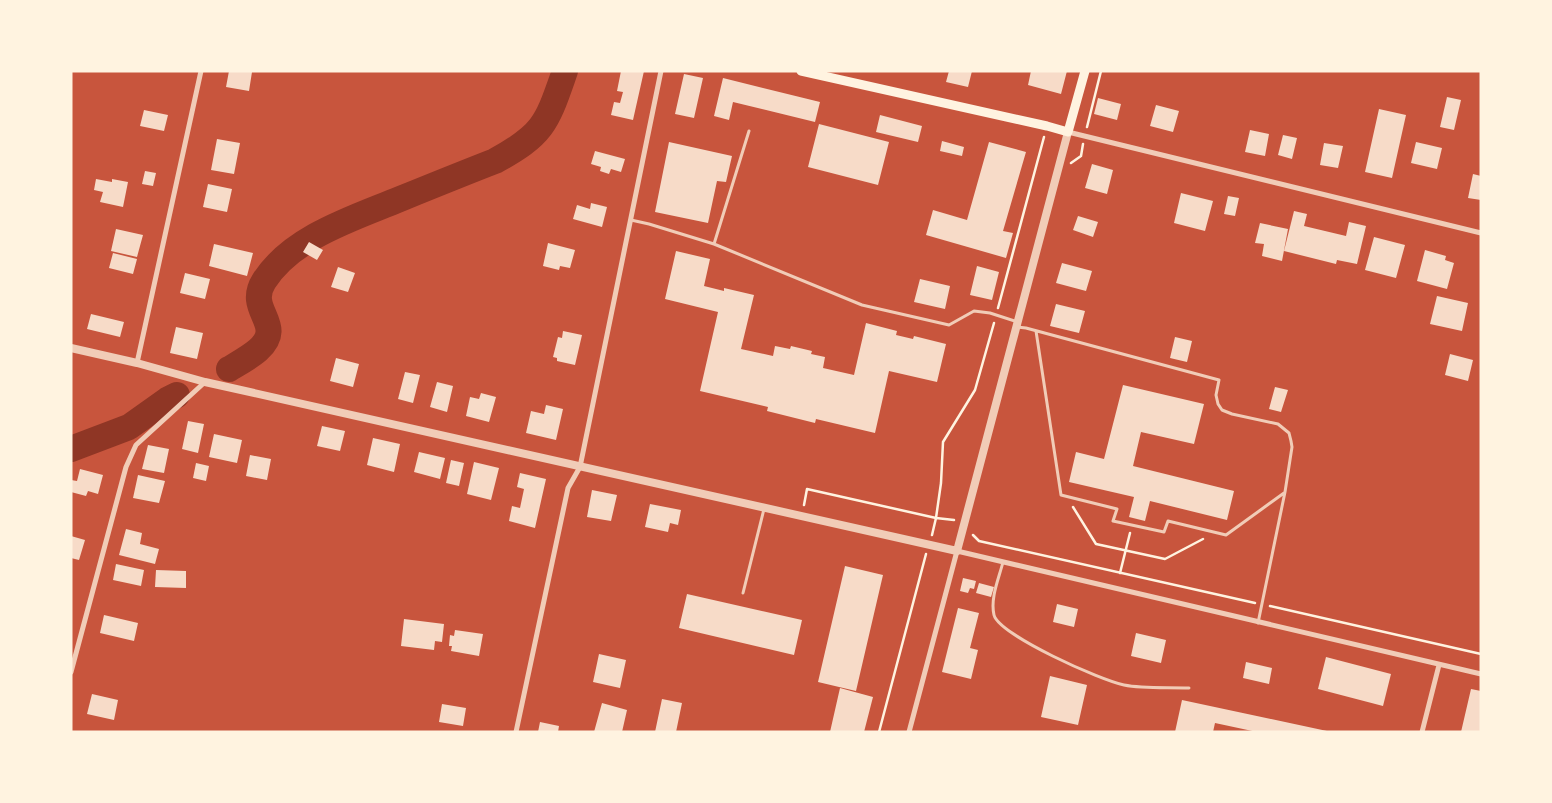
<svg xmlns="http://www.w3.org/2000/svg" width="1552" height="803" font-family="'Fira Sans Condensed',sans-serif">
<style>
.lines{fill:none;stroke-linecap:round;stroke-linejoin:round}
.river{stroke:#8f3625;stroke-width:26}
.building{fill:#f7dbc8}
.path{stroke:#fff3e0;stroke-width:2.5}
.service{stroke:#f1ccb7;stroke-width:3}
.minor{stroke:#f1ccb7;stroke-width:5}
.tertiary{stroke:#f1ccb7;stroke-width:8}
.secondary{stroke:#fff3e0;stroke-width:9}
</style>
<rect width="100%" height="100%" fill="#c8553d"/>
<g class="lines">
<!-- river -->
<path class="river" d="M229,369c10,-6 21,-12 29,-19 29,-26 -13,-39 6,-69 28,-44 90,-63 136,-82 32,-13 64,-26 95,-38 50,-27 52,-39 70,-90
M71,449l58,-22 38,-27 10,-5"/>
</g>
<!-- building -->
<path class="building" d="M229,71l23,1 -3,19 -23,-4z
M621,71h23l-11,49 -22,-5 3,-13 6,1 3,-11 -6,-1z
M949,71h23l-4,16 -22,-5z
M1031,71h36l-6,23 -33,-9z
M684,74l19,4 -9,40 -19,-4z
M723,78l97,24 -5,20 -82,-20 -4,18 -15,-4z
M1447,97l14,3 -7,30 -14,-3z
M1098,98l23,6 -4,16 -23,-6z
M1156,105l23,6 -6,21 -23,-6z
M1379,109l27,6 -14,63 -27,-6z
M144,110l24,5 -4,16 -24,-5z
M880,115l42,11 -4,16 -42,-10z
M819,124l70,18 -11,43 -70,-18z
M1250,130l19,4 -4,22 -20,-4z
M1283,135l14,3 -5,21 -14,-4z
M217,139l23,4 -6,31 -23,-4z
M942,141l22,6 -2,9 -22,-5z
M669,142l63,14 -6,26 -9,-1 -9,42 -53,-11z
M989,142l37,10 -23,79 10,2 -7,25 -80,-23 7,-25 34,10z
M1416,142l26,6 -5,21 -26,-6z
M1324,143l19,3 -5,22 -18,-3z
M595,151l30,8 -4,13 -10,-3 -2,5 -9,-3 1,-4 -10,-3z
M1092,164l21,6 -6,24 -22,-6z
M145,171l11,2 -3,13 -11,-2z
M1473,174l8,2v24l-13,-2z
M96,179l16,3v-3l16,3 -5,25 -23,-5 3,-10 -9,-2z
M208,184l24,5 -5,23 -24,-5z
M1181,193l32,8 -8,30 -31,-8z
M1228,196l11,2 -4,18 -11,-2z
M591,203l16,4 -5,20 -29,-8 4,-14 13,4z
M1294,211l13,3 -3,12 42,10 3,-14 17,4 -9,38 -20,-4 -1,4 -52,-13z
M1078,216l20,6 -5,15 -20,-7z
M1260,223l28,6 -6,32 -20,-5 2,-12 -9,-1z
M116,229l27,6 -6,22 -26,-6z
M1374,237l31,8 -9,33 -31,-8z
M309,242l14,8 -6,10 -14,-8z
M548,243l27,7 -5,18 -10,-2 -1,4 -16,-4z
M214,244l39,9 -6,23 -38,-10z
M1425,250l21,6 -1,4 9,3 -7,26 -30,-8z
M676,251l34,8 -6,27 20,5v-3l30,7 -13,54 32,7 2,-10 15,3 1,-3 21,5 -1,3 14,3 -2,11 31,7 12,-52 31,8 -1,4 17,4 1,-3 32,8 -9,38 -48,-11 -14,62 -59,-14 -1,4 -48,-12 1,-4 -68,-16 18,-79 -53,-13z
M113,253l24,6 -4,15 -24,-6z
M1062,263l30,8 -6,20 -30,-8z
M977,266l22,6 -7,28 -22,-5z
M338,267l17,6 -7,19 -17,-5z
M185,273l25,6 -5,20 -25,-6z
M920,279l30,7 -5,23 -31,-7z
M1437,296l31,7 -6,28 -32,-7z
M1056,304l29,7 -6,22 -29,-7z
M91,314l33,8 -4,15 -33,-8z
M176,327l27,6 -6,26 -27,-6z
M563,331l19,4 -7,30 -18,-4v-3l-4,-1 5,-20 4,1z
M1175,337l17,4 -5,21 -17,-4z
M1450,354l23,6 -5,21 -23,-6z
M336,358l23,6 -6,23 -23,-6z
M405,372l15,3 -7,28 -15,-4z
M437,382l16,4 -6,26 -17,-5z
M1123,385l81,19 -10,40 -53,-12 -8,34 101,25 -7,29 -77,-19 -5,20 -16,-4 5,-20 -65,-15 7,-30 28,7z
M1275,387l13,3 -7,22 -12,-3z
M481,393l15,4 -7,25 -23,-6 4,-19 9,2z
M546,405l17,4 -7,31 -30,-7 5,-22 13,3z
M188,421l16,3 -6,29 -16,-4z
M322,426l23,5 -5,20 -23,-5z
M214,434l28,6 -5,23 -28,-6z
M373,438l27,6 -6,28 -27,-7z
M148,445l21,4 -5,24 -22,-4z
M419,452l26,6 -5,21 -26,-7z
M250,455l21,4 -4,21 -21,-4z
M451,460l13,3 -5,23 -13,-3z
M474,462l25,6 -8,32 -24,-6z
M196,463l13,3 -3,15 -13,-3z
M80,469l23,6 -5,19 -10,-3 -2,5 -15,-4v-12l6,1z
M520,473l26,6 -11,49 -26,-7 3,-15 8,2 4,-19 -7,-2z
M138,475l27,6 -6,22 -26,-5z
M592,490l25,5 -6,26 -24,-4z
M650,504l31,6 -3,15 -8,-2 -2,9 -23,-5z
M126,529l16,4 -2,11 19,5 -4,15 -36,-9z
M71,536l14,4 -6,20 -8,-2z
M116,564l28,6 -3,16 -28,-6z
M845,566l38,9 -27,116 -38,-9z
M156,570l30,1v17l-31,-1z
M963,578l13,3 -2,8 -4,-1 -2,5 -8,-2z
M979,583l15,4 -3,10 -15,-4z
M687,594l115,26 -8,35 -115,-27z
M1057,604l21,5 -4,18 -21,-5z
M958,608l21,5 -9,35 8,2 -7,29 -29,-7z
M104,615l34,8 -4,18 -34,-8z
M404,619l40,5 -2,18 -7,-1 -1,9 -33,-4z
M455,630l28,4 -4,22 -28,-5 1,-5h-3l1,-11 4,1z
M1136,633l30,7 -5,23 -30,-7z
M599,654l27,6 -6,28 -27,-6z
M1326,657l65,17 -8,32 -65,-17z
M1246,662l26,6 -3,16 -26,-6z
M1050,676l37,9 -9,40 -37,-8z
M840,688l33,9 -9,35h-34z
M1471,689l10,2v39l-1,2h-19z
M92,694l26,6 -4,20 -27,-6z
M662,699l20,4 -6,29h-21z
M1182,700l145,31v1h-70l-42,-9 -2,9h-38z
M602,703l25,7 -5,22h-28z
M442,704l24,4 -3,18 -24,-4z
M540,722l19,4 -1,6h-20z"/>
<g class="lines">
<!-- path -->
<path class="path" d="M1087,127l14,-56
M1071,163l10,-7 2,-12
M998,308l46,-171
M804,505l3,-16 129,29 18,2
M1073,507l23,37 69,15 38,-20
M932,535l4,-17 5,-35 2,-41 32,-52 19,-67
M973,535l6,6 276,62
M1120,573l10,-40
M1270,606l211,48
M879,732l47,-178"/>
<!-- service -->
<path class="service" d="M631,220l18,4 65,20 148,61 87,20 25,-14 16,2 28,9
M714,244l35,-113
M1017,327l9,1 193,52 -3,15 2,9 4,6 10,4 46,10 11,9 2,8 1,6 -7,45 -27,131
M1036,331l25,164 56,14 -4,12 51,11 4,-11 58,14 58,-42
M1003,562c-4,16 -13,36 -9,53 5,20 108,66 130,70 20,4 44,2 65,3
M743,593l21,-84"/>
<!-- minor -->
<path class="minor" d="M1068,132l413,101
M137,363l64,-292
M71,672l55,-205 10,-22 69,-63
M516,732l52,-244 12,-21 81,-396
M909,732l48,-181 524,123
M1422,732l17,-67"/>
<!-- tertiary -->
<path class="tertiary" d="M71,348l66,15 68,19 752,169 111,-419"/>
<!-- secondary -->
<path class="secondary" d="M801,71l246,55 21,6 17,-61"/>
</g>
<!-- border -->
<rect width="1552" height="803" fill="none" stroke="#fff3e0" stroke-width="145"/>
</svg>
